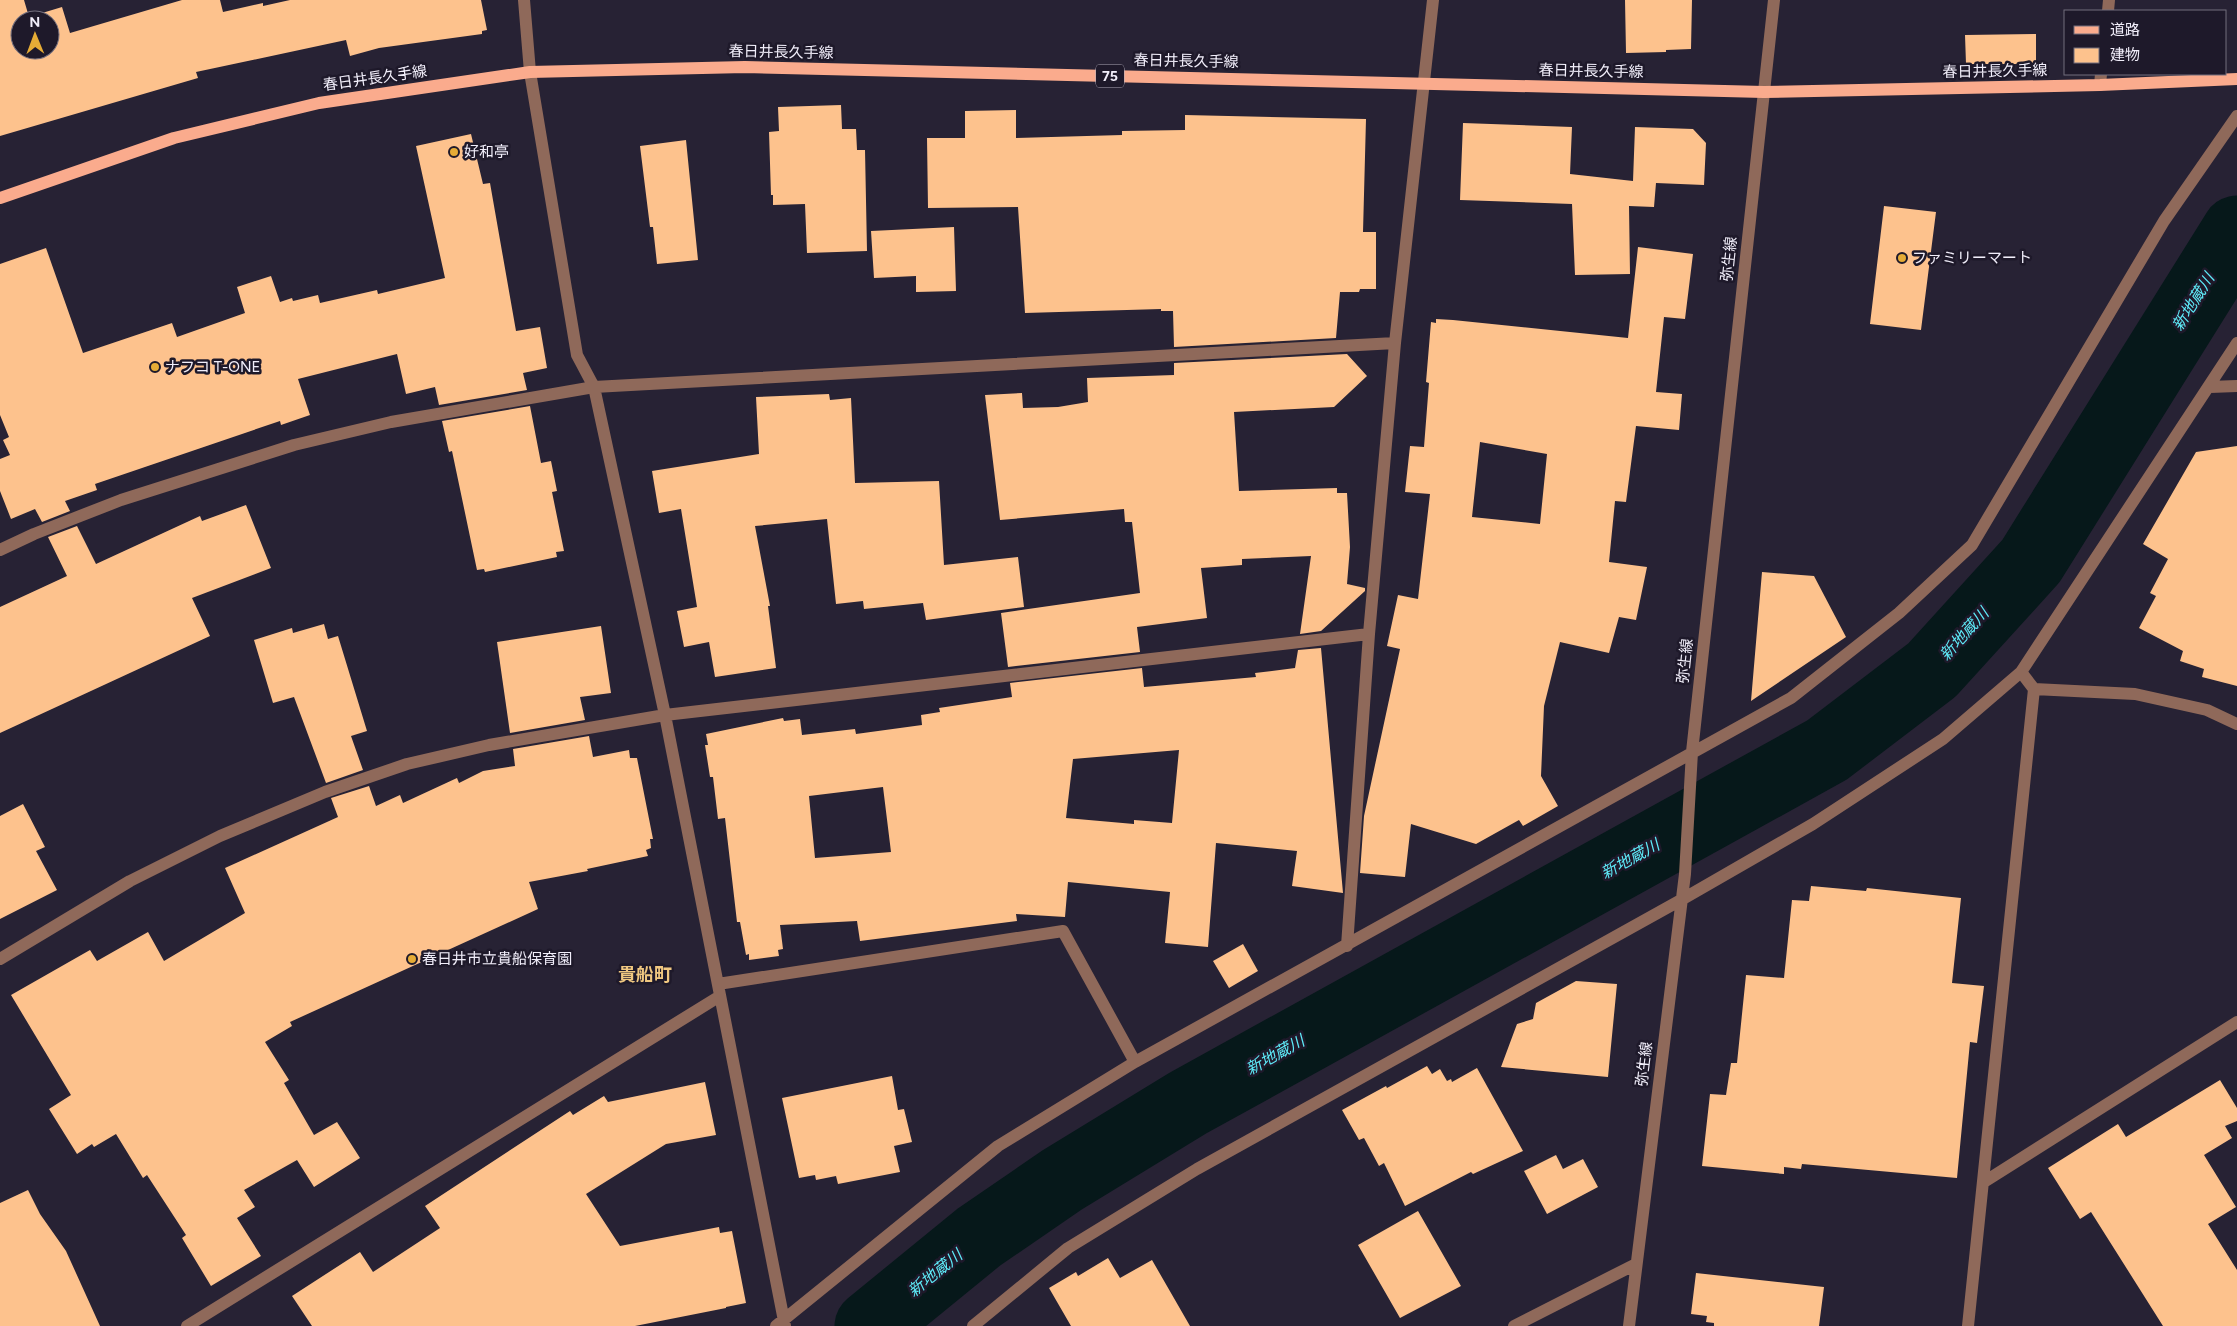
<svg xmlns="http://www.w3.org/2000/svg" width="2237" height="1326" font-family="Figtree,'Noto Sans JP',sans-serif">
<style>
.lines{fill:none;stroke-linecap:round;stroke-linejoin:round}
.river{stroke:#06181a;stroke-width:71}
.building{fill:#fdc28d;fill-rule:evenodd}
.minor{stroke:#8f695a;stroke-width:12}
.major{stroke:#faab8d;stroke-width:12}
.poi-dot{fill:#e6ac36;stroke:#1e192a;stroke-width:2}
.labels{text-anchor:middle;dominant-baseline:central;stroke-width:5;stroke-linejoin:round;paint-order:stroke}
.shield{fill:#1e192a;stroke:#b2aebc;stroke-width:1}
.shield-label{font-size:14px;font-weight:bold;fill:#f1eefa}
.street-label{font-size:15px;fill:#f1eefa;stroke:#1e192a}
.poi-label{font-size:15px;fill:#f1eefa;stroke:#1e192a;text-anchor:start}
.water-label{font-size:16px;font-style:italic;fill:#5eeaf8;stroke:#1e192a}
.quarter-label{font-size:18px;font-weight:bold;fill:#f0c881;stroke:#1e192a}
</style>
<rect width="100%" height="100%" fill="#272234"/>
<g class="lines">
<!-- river -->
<path class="river" d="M870,1326l109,-89 83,-57 126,-77 639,-353 105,-80 99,-109 206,-330"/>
</g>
<!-- building -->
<path class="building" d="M0,0h24l5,17 33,-10 8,26 112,-33h38l3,12 40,-9v3l27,-6h191l6,30 -5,1v3l-103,14 -29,8 -4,-16 -150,32 2,6 -198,58zM20,20h30v30h-30z
M1625,0h67l-1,49 -25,1v2l-40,1z
M2036,34v30h-70l-1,-29z
M841,105l1,24h14l1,21h8l2,101 -60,2 -2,-49 -32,1v-10h-2l-2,-63 10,-1 -1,-24z
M1016,110v28l106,-3v-4l63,-1v-15l181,4 -3,113h13v57h-16l-1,3h-19l-4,46 -162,9 -1,-36h-12v-2l-136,4 -7,-106 -90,1 -1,-70h38v-27z
M1463,123l109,4 -2,47 63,7 2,-54 58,2 13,14 -2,42 -48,-2 -2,24 -25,-1 1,68 -55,1 -3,-71 -112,-4z
M471,134l12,50 7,-1 26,148 24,-4 7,41 -24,5 4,17 -88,15 -4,-18 -29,7 -9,-40 -99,25 12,36 -29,10 -1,-4 -185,63 2,6 -32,11 5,10 -28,11 -7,-13 -24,10 -11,-28v-32l10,-4 -7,-15 6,-3 -9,-22v-151l46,-16 37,105 89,-30 5,14 68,-24 -8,-26 34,-11 9,26 12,-4 1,3 25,-6 2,8 57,-13 1,4 67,-16 -29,-132z
M686,140l12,120 -41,4 -4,-37h-3l-10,-81z
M1884,206l52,6 -15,118 -51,-6z
M954,227l2,64 -40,1v-16l-42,2 -3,-47z
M1638,247l55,7 -8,65 -21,-2 -8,75 26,2 -3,36 -43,-4 -10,76 -11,-1 -6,61 38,5 -11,53 -17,-3 -10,36 -49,-11 -16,64 -3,70 17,30 -35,20 -4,-6 -43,24 -65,-20 -6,53 -45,-4 4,-57 36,-167 -13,-3 11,-51 20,4 12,-105 -25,-2 5,-46 14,1 5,-64 -3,-1 5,-60 5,1v-4l17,1 175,18zM1480,442l67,12 -7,70 -68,-7z
M1347,354l20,22 -33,31 -100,5 5,79 98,-3v5h10l3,54 -3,37 18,4v3l-44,40 -21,3 11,-78 -69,3v6l-41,3 6,50 -70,9 3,25 -132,15 -7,-54 139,-20 -8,-71h-7l-1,-13 -124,11 -15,-125 37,-2 1,15 35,-1 30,-5 -1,-24 87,-3v-12z
M829,394l1,6 21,-2 4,85 84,-2 5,84 74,-8 6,50 -98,13 -3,-17 -59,6 -1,-8 -27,3 -9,-85 -72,7 15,80h-2l8,62 -61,9 -6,-35 -25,5 -7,-36 20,-4 -16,-98 -22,4 -7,-42 107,-17 -3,-57z
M530,406l11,57 10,-2 6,30 -5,1 12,59 -8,1 1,5 -72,15 -1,-3 -7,1 -25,-119 -3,1 -7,-31z
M2237,446v240l-35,-9 2,-8 -24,-8 3,-10 -44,-23 17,-32 -6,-3 18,-34 -25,-15 53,-92z
M246,505l25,63 -79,30 18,38 -210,97v-126l67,-31 -19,-39 29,-11 19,38 104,-48 2,5z
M1762,572l52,4 32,61 -95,64z
M324,624l4,15 10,-3 29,95 -16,5 12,34 -37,13 -32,-86 -21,6 -19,-63 38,-12 1,5z
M601,626l10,67 -31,4 5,23 -75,13 -13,-91z
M1321,648l22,245 -51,-7 5,-35 -81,-8 -8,104 -43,-4 5,-51 -102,-10 -3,35 -49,-3 1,7 -157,20 -3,-20 -77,4 3,24 -5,1 1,6 -30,4v-6l-3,1 -6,-33h-3l-12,-104 -7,1 -5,-42h-3l-5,-32h3l-2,-11 77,-16 1,3 16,-2 2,16 53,-6 1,5 66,-9 -1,-10 19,-3 -1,-4 73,-11 -2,-14 132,-15 2,19 112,-10 -1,-4 40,-5 3,-18zM1179,750l-7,73 -38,-3v4l-68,-6 7,-59zM883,787l8,65 -76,6 -6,-62z
M589,736l4,21 36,-7 1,8h7l16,81h-3l1,9 -5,2 2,6 -61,13 1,2 -59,11 9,27 -248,113 2,4 -27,16 24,38 -5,3 30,52 23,-13 23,36 -46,29 -17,-27 -53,30 11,17 -18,11 24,38 -50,30 -29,-48 4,-3 -39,-60 -4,3 -27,-44 -22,13 -2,-3 -15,10 -28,-45 22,-14 -60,-100 79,-45 7,11 51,-29 16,29 81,-48 -20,-45 113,-51 -7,-19 38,-12 7,20 24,-11 3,8 54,-25 2,5 24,-12 32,-5 -2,-17z
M23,804l22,43 -9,4 21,39 -57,29v-103z
M1811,886l55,5 1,-3 94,10 -9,85 32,3 -7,57 -7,-1 -13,136 -155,-14 -1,5 -17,-2v7l-82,-8 8,-72 16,1 5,-32h6l9,-88 38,3 8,-78 17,1z
M1243,944l15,27 -29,17 -16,-27z
M1576,981l41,3 -9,93 -107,-10 16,-43 16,-5 3,-16z
M1427,1066l5,8 8,-5 7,12 4,-2 1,3 25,-14 46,83 -50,23 -2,-2 -66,34 -21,-43 -5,3 -15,-28 -5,2 -17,-30 44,-24 1,2z
M892,1076l6,34 6,-1 8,33 -18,4 6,26 -62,12 -2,-8 -20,4 -1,-5 -16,3 -17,-80z
M2220,1080l17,28v13l-12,5 7,12 -28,17 32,52 -28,17 29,46v56h-74l-72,-114 -11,7 -32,-51 70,-44 8,13z
M705,1082l11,53 -50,9 -80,50 34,52 99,-19 1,6 12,-2 14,72 -20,4v1l-91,18h-323l-20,-30 68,-44 13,20 67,-44 -15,-22 145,-95 3,4 31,-19 4,6z
M1556,1155l7,14 20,-10 15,28 -51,27 -23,-43z
M28,1190l12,24 26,37 34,75h-100v-123z
M1418,1211l43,75 -61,32 -42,-73z
M1108,1258l12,20 32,-18 38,66h-119l-22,-38 27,-16 2,4z
M1696,1273l128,14 -5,39h-105v-3l-8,-1 1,-6 -16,-2z"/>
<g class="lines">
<!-- minor -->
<path class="minor" d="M524,0l6,72 47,283 17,32 71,328 120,611
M2108,11l1,-11
M2100,85l1,-11
M2210,387l27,-1
M0,550l34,-16 87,-34 173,-55 97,-23 203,-35 801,-44
M2034,689l101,5 72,16 30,14
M1347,946l22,-312 26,-291 38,-343
M0,959l130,-78 90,-45 105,-44 82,-28 82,-19 176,-30 704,-81
M718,984l345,-53 72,131
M1984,1182l253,-160
M187,1326l533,-330
M776,1326l222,-180 137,-84 656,-364 108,-85 73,-68 192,-324 73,-105
M973,1326l95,-78 129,-79 484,-269 132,-76 130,-85 78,-67 216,-329
M1514,1326l122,-62
M1629,1326l56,-452 7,-122 82,-752
M1968,1326l66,-637 -13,-17"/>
<!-- major -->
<path class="major" d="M0,198l174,-60 145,-35 211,-31 215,-5 1019,25 336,-7 137,-6"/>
</g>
<!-- markers -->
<g class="poi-dot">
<circle cx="454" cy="152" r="5"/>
<circle cx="1902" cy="258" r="5"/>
<circle cx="155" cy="367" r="5"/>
<circle cx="412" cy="959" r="5"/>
</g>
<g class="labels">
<!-- shield labels -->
<rect class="shield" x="1096" y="64.5" width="28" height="23" rx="4"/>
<g class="shield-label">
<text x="1110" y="76">75</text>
</g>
<!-- street labels -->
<g class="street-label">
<text transform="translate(781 52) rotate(1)">春日井長久手線</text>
<text transform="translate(1186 61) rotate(1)">春日井長久手線</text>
<text transform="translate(1591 71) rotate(1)">春日井長久手線</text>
<text transform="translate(1995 71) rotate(-1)">春日井長久手線</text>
<text transform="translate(375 78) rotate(-8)">春日井長久手線</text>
<text transform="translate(1729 259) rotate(-84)">弥生線</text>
<text transform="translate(1685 661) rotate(-84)">弥生線</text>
<text transform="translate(1644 1064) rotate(-83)">弥生線</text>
</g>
<!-- poi labels -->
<g class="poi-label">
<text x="464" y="152">好和亭</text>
<text x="1912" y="258">ファミリーマート</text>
<text x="165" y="367">ナフコ T-ONE</text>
<text x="422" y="959">春日井市立貴船保育園</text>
</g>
<!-- water labels -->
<g class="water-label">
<text transform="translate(2193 302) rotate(-58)">新地蔵川</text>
<text transform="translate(1964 634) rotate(-48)">新地蔵川</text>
<text transform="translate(1630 859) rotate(-29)">新地蔵川</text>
<text transform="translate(1275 1055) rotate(-29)">新地蔵川</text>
<text transform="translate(935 1273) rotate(-39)">新地蔵川</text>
</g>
<!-- quarter labels -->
<g class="quarter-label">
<text x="645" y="975">貴船町</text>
</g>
</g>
<!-- legend -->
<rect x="2064" y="10" width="162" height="65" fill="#1e192a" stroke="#726e7d"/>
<rect x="2074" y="26" width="25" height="8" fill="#faab8d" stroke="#726e7d"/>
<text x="2110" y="35" font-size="15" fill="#f1eefa">道路</text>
<rect x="2074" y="48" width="25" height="15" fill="#fdc28d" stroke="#726e7d"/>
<text x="2110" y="60" font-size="15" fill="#f1eefa">建物</text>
<!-- north arrow -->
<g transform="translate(35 35) rotate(359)"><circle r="24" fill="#1e192a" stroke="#726e7d"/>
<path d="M0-4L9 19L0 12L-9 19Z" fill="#e6ac36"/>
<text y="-8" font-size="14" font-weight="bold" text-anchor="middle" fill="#f1eefa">N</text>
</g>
</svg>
